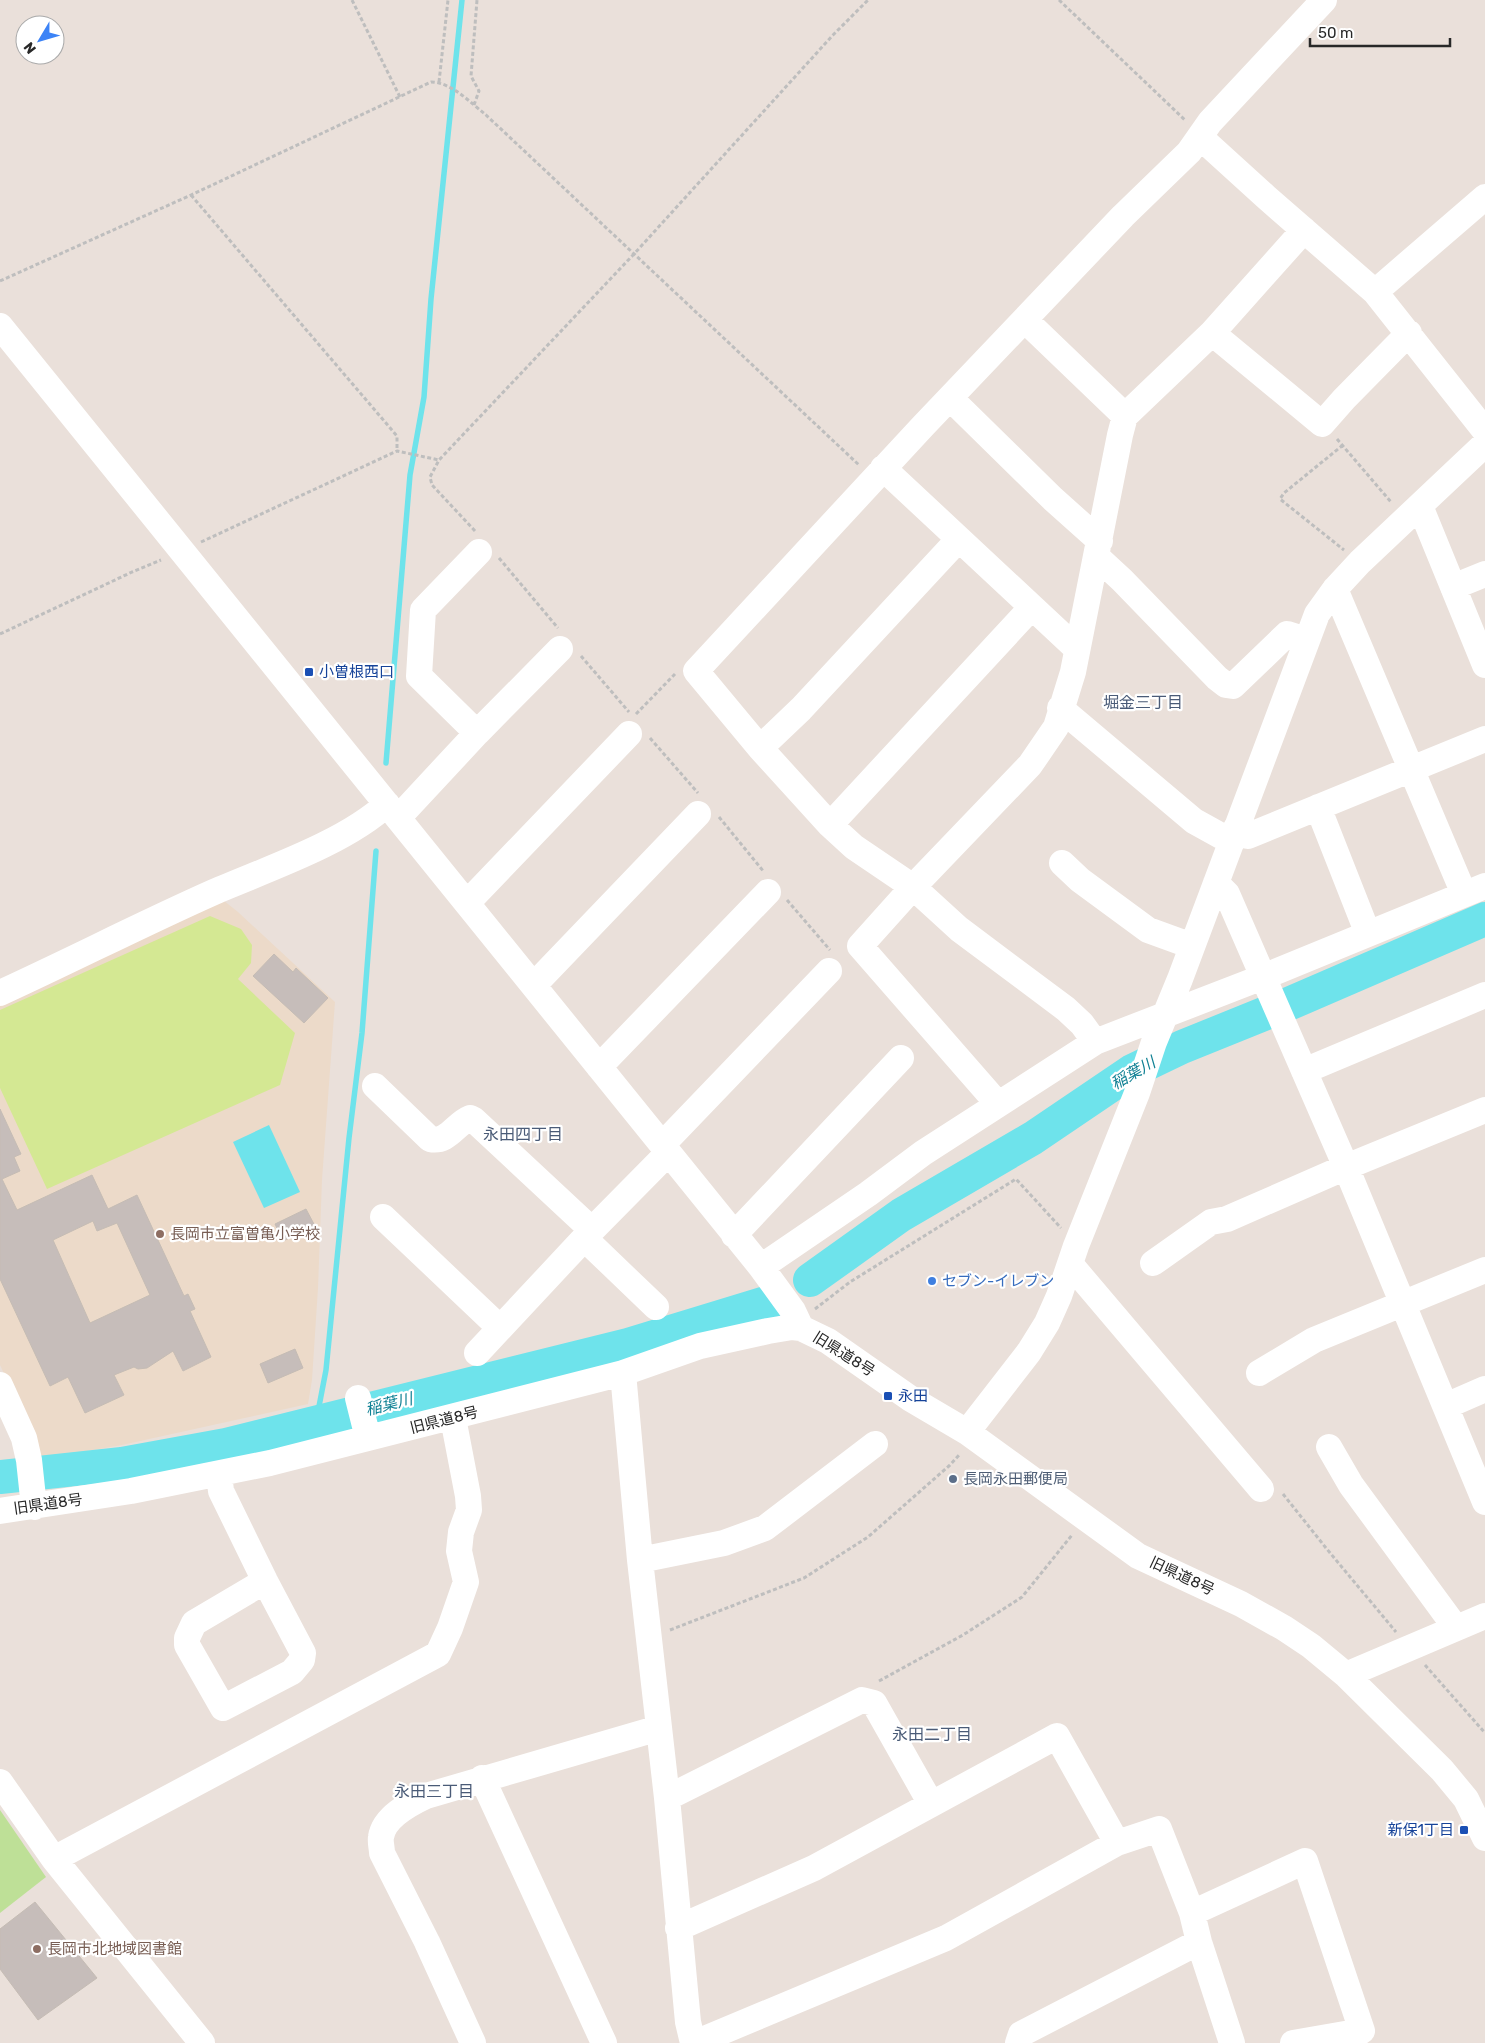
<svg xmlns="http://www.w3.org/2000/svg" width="1485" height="2043" font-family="Rubik,'Noto Sans JP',sans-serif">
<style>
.education{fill:#ecdac9}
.green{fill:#bee097}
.pitch{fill:#d4e893}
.water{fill:#6ee3eb}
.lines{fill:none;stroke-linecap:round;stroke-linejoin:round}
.stream{stroke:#6ee3eb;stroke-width:5.5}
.river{stroke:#6ee3eb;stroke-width:34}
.building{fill:#c6bdba;stroke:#c5bcb4;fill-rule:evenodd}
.path{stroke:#bebebe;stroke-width:3;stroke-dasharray:4 2.5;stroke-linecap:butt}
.minor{stroke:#fff;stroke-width:26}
.transit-dot{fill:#1a4fb4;stroke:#fff;stroke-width:2}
.education-dot{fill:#8d6e63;stroke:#fff;stroke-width:2}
.shop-dot{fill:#3f7fe0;stroke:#fff;stroke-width:2}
.service-dot{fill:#5c6f8a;stroke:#fff;stroke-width:2}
.labels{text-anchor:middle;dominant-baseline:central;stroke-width:4.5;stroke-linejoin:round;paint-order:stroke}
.transit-label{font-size:15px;fill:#164399;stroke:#fff;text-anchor:start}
.education-label{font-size:15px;fill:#785e54;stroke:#fff;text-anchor:start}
.shop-label{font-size:15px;fill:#366cbe;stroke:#fff;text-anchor:start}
.street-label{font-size:15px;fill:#282828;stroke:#fff}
.service-label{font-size:15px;fill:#4e5e75;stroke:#fff;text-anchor:start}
.neighbourhood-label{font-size:16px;fill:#4a5b77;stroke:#fff}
.water-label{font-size:16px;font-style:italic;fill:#108194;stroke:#fff}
</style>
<rect width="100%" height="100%" fill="#eae0da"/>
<!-- education -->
<path class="education" d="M223,900l15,12 97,90 -13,178 -4,108 -6,92 -4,24 -186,41 -81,14 -11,-29 -30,-65v-363z"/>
<!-- green -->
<path class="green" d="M0,1810l46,67 -46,36z"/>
<!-- pitch -->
<path class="pitch" d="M210,916l31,13 11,16 -1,18 -13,16 57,54 -15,52 -233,104 -47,-101v-78z"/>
<!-- water -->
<path class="water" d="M269,1125l31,67 -36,16 -31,-66z"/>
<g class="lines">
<!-- stream -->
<path class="stream" d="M386,763l24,-288 14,-78 7,-98 31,-299
M316,1422l10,-52 23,-232 13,-105 14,-182"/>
<!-- river -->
<path class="river" d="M810,1280l91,-65 132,-77 99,-67 50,-24 104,-42 199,-86
M0,1477l122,-13 104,-19 402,-100 144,-44"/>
</g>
<!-- building -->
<path class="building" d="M274,954l19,18 3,-4 32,30 -24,25 -51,-47z
M0,1109l21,45 -7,3 6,14 -18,8 15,31 75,-35 16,34 29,-14 47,101 4,-2 7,15 -5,2 21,46 -28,14 -10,-20 -26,17 -9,1 -4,-2 -20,8 10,20 -39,18 -17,-36 -18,9 -50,-107zM93,1221l4,10 20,-8 33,72 -60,28 -37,-83z
M306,1209l9,17 -32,15 -8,-17z
M295,1349l8,19 -35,15 -8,-19z
M35,1902l62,76 -59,42 -38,-51v-40z"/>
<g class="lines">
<!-- path -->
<path class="path" d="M352,0l48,97
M1059,0l126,120
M439,82l9,-82
M474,105l5,-14 -8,-15 6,-76
M191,195l206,241v15
M0,281l191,-86 240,-113c20,0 40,21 55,33l373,350
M1337,439l54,63
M1343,445l-59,48 -4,6 64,51
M475,531l-43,-46 -2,-8 9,-17 195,-206 199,-219 35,-35
M201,542l196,-91 42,9
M499,558l59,70
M0,634l132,-62 29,-12
M581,656l48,56
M636,714l39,-40
M650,738l48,55
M719,817l45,55
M787,900l43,50
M815,1309l35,-27 166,-103 45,49
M1283,1494l43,54 70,84
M670,1630l134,-52 64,-41 82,-72 10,-11
M1425,1665l60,68
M879,1681l84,-46 59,-38 50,-62"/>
<!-- minor -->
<path class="minor" d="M1200,137l66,60 109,95 110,139
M1375,292l110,-95
M1025,320l100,96
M0,326l761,941 32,44 8,17
M1212,333l110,91 22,-25 65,-66
M950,398l103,101 47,42
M883,468l194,181
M1420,506l65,159
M1096,556l26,24 95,98 9,7 7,1 54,-52 19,6
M1453,587l32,-13
M1335,589l129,305
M1060,708l134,113 38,21
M477,733l-58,-57 4,-66 56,-58
M760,748l41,-39 157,-169
M1318,807l50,127
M398,818l79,-85 83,-84
M830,825l201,-217
M1236,828l12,8 237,-97
M1062,863l18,17 68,50 44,16
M1216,883l11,11 119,273 139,335
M467,903l162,-169
M534,985l164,-171
M0,993c72,-33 142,-69 214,-101 53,-23 131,-49 173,-88
M1095,1042l-13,-18 -16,-15 -107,-80 -46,-42 -59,-40 -24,-22 -70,-77 -64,-77 227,-245 200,-210 66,-64 21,-30 114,-122
M599,1067l169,-175
M1304,1071l181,-76
M375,1086l55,53c18,4 25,-15 40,-21l4,2 118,110
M998,1104l-138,-158 53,-59 117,-122 26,-38 17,-55 47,-237 5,-19 87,-83 92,-103
M662,1145l167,-174
M383,1217l117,111
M734,1235l167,-177
M584,1238l72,69
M1153,1263l58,-41 16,-3 119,-52 139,-57
M1071,1265l190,224
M761,1267l107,-73 55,-41 172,-111 168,-65 222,-91
M477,1353l115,-123 76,-77
M623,1373l17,187 27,238 21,224 5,21
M1259,1373l55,-33 171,-70
M0,1385l24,53 5,22 5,47
M358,1398l10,40
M1446,1406l39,-17
M967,1432l62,-80 18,-29 12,-27 17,-50 61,-153 17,-51 26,-63 137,-365 18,-25 25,-27 125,-118
M1329,1447l22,38 105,143
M219,1474l2,17 44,90 38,72 -1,7 -10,12 -69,36 -36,-63v-7l7,-15 71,-42
M0,1511l131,-20 139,-28 353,-90 77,-27 68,-15 24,-4 9,1 27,13 83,58 56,33 171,124 103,48 43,24 27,18 35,29 96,95 24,29 19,39
M640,1560l84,-17 41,-15 110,-84
M1346,1675l139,-59
M482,1778l122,265
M0,1782l54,77 148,184
M667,1798l195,-98 12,3 57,101
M54,1859l384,-205 12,-26 16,-46 -7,-31 2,-19 8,-22 -1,-14 -15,-78
M1192,1913l113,-52 57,170 -69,12
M678,1928l136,-60 243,-132 60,107
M473,2043l-46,-101 -45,-89c0,-5 -2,-11 -1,-16 3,-20 28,-33 45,-41l233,-68
M695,2043l251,-105 171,-95 42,-14 33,84 7,29 33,101
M1018,2043l3,-9 178,-92"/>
</g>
<!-- markers -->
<g class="transit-dot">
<rect x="304" y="667" width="10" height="10" rx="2.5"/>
<rect x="883" y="1391" width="10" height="10" rx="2.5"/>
<rect x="1459" y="1825" width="10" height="10" rx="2.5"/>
</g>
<g class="education-dot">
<circle cx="160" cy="1234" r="5"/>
<circle cx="37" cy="1949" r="5"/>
</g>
<circle class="shop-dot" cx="932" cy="1281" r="5"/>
<circle class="service-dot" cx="953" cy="1479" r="5"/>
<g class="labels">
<!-- transit labels -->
<g class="transit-label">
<text x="319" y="672">小曽根西口</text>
<text x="898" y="1396">永田</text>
<text x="1454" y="1830" text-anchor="end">新保1丁目</text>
</g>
<!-- education labels -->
<g class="education-label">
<text x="170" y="1234">長岡市立富曽亀小学校</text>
<text x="47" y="1949">長岡市北地域図書館</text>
</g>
<!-- shop labels -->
<g class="shop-label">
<text x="942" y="1281">セブン-イレブン</text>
</g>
<!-- street labels -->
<g class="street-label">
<text transform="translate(844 1354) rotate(32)">旧県道8号</text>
<text transform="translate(444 1420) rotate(-14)">旧県道8号</text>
<text transform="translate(48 1504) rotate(-8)">旧県道8号</text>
<text transform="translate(1182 1576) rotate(25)">旧県道8号</text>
</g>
<!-- service labels -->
<g class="service-label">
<text x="963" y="1479">長岡永田郵便局</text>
</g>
<!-- neighbourhood labels -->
<g class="neighbourhood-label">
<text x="1143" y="702">堀金三丁目</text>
<text x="523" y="1134">永田四丁目</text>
<text x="932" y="1734">永田二丁目</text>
<text x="434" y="1791">永田三丁目</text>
</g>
<!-- water labels -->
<g class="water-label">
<text transform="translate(1133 1073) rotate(-30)">稲葉川</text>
<text transform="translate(389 1404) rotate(-14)">稲葉川</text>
</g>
</g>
<!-- north arrow -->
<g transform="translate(40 40) rotate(232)"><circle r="24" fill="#ffffff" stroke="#a9a9a9"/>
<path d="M0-4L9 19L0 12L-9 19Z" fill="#3c83f6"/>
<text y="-8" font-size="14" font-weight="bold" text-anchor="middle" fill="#282828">N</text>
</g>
<!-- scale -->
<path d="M1310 38v8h140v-8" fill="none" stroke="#282828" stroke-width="2.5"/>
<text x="1318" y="38" font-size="15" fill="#282828" stroke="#ffffff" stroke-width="4" paint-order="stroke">50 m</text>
</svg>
